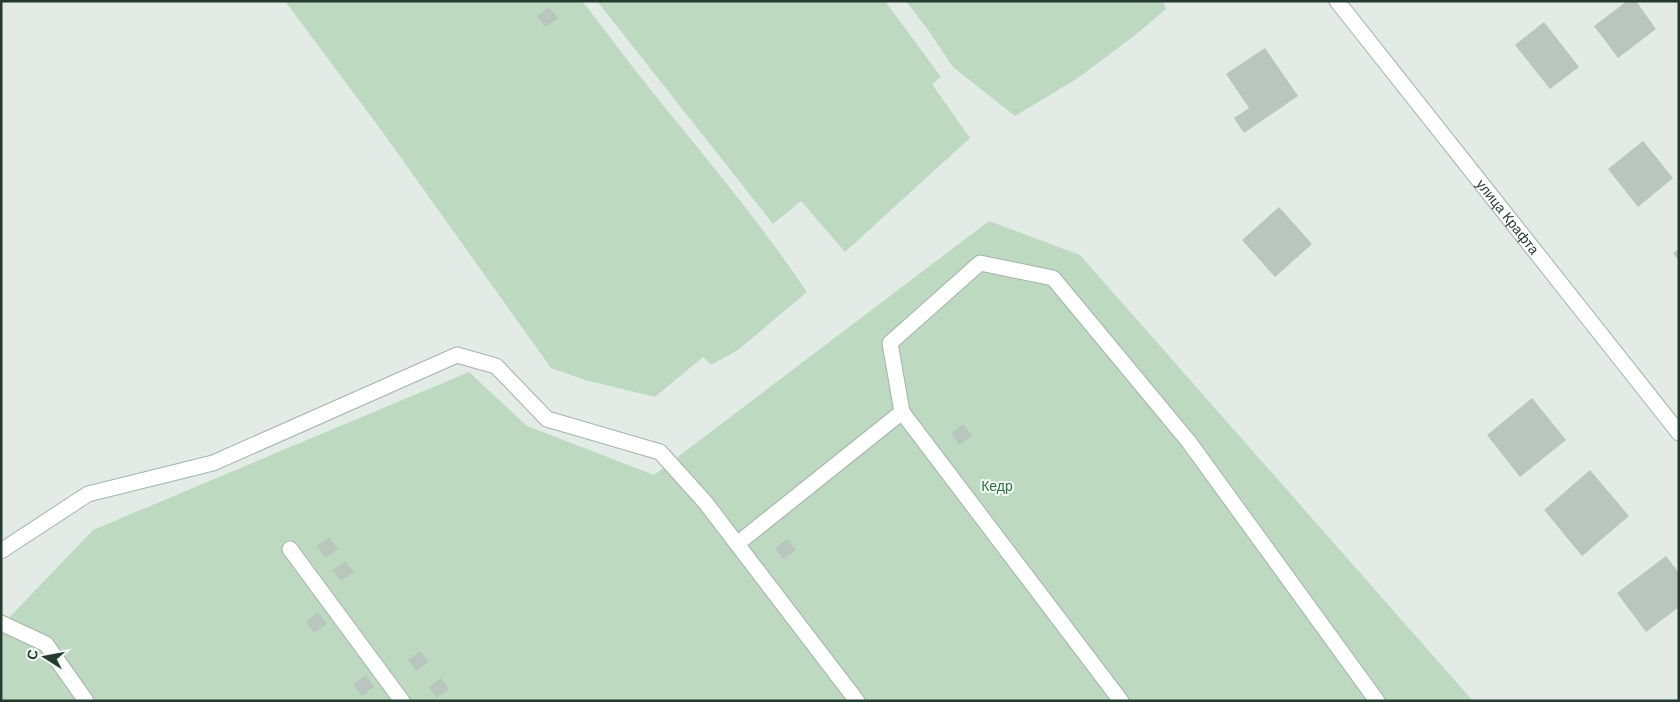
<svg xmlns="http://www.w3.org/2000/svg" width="1680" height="702" font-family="'DM Sans',sans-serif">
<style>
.green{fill:#bddac1}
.building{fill:#b8c6be}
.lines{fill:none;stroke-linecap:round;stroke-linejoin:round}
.service-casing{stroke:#a5b3ac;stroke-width:17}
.minor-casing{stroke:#a5b3ac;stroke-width:17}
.service{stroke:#fff;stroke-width:15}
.minor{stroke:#fff;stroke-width:15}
.labels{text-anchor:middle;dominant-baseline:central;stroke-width:4;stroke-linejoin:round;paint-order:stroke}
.street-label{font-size:14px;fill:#243b31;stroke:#f2f8f4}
.park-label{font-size:14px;fill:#316e41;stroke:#f2f8f4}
</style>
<rect width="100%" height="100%" fill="#e2ebe6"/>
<!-- green -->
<path class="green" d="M285,1h297c26,33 51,67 77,99 51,63 103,125 148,192l-69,58 -27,15 -8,-8 -48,40 -70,-17 -34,-12 -167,-234z
M597,1h288l56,76 -9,7 38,54 -125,114 -44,-51 -28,23z
M906,1h257l3,8 -32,27 -56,42 -63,38 -62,-49 -25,-37z
M989,221l91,34 393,446h-1470v-77l90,-94 376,-158 58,54 127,49z"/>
<!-- building -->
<path class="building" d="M1627,1h9l20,28 -38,29 -24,-32z
M549,7l9,11 -13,9 -8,-11z
M1544,22l35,45 -29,22 -35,-44z
M1265,48l33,48 -54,37 -10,-15 15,-10 -23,-34z
M1643,141l30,37 -35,29 -30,-38z
M1279,207l33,37 -37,33 -33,-37z
M1679,249v12l-6,-8z
M1532,398l34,42 -46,37 -33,-42z
M963,424l9,12 -13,9 -8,-12z
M1590,470l39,46 -47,40 -38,-46z
M329,537l9,12 -13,9 -8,-12z
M787,539l9,11 -13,9 -8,-11z
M1666,556l13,17v34l-33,25 -29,-39z
M345,561l9,11 -13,9 -8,-11z
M318,612l9,12 -13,9 -8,-11z
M420,651l9,11 -13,9 -8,-11z
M366,675l8,12 -12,9 -9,-12z
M441,678l8,11 -12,9 -8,-11z"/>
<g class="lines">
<defs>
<path id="service" d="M902,412l219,289
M737,544l165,-132 -12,-69 90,-80 73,15 136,164 188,259
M290,549l112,152
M1,551l87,-57 125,-31 244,-108 39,11 51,53 113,33 45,50 152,199
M1,623l45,21 40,57"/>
<g id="minor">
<path id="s1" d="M1337,1l342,432"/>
</g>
</defs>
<!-- service casing -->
<use href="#service" class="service-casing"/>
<!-- minor casing -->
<use href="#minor" class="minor-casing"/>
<!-- service -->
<use href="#service" class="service"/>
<!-- minor -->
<use href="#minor" class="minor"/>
</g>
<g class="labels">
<!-- street labels -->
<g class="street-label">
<text stroke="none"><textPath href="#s1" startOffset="275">улица Крафта</textPath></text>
</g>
<!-- park labels -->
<g class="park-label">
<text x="997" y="486">Кедр</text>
</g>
</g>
<!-- border -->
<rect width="1680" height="702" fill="none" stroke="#243b31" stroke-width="5"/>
<!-- north arrow -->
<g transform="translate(45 657) rotate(281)" stroke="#f2f8f4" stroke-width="4" paint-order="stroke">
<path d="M0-4L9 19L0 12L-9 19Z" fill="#243b31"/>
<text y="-8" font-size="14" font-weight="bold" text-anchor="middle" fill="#243b31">С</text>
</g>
</svg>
